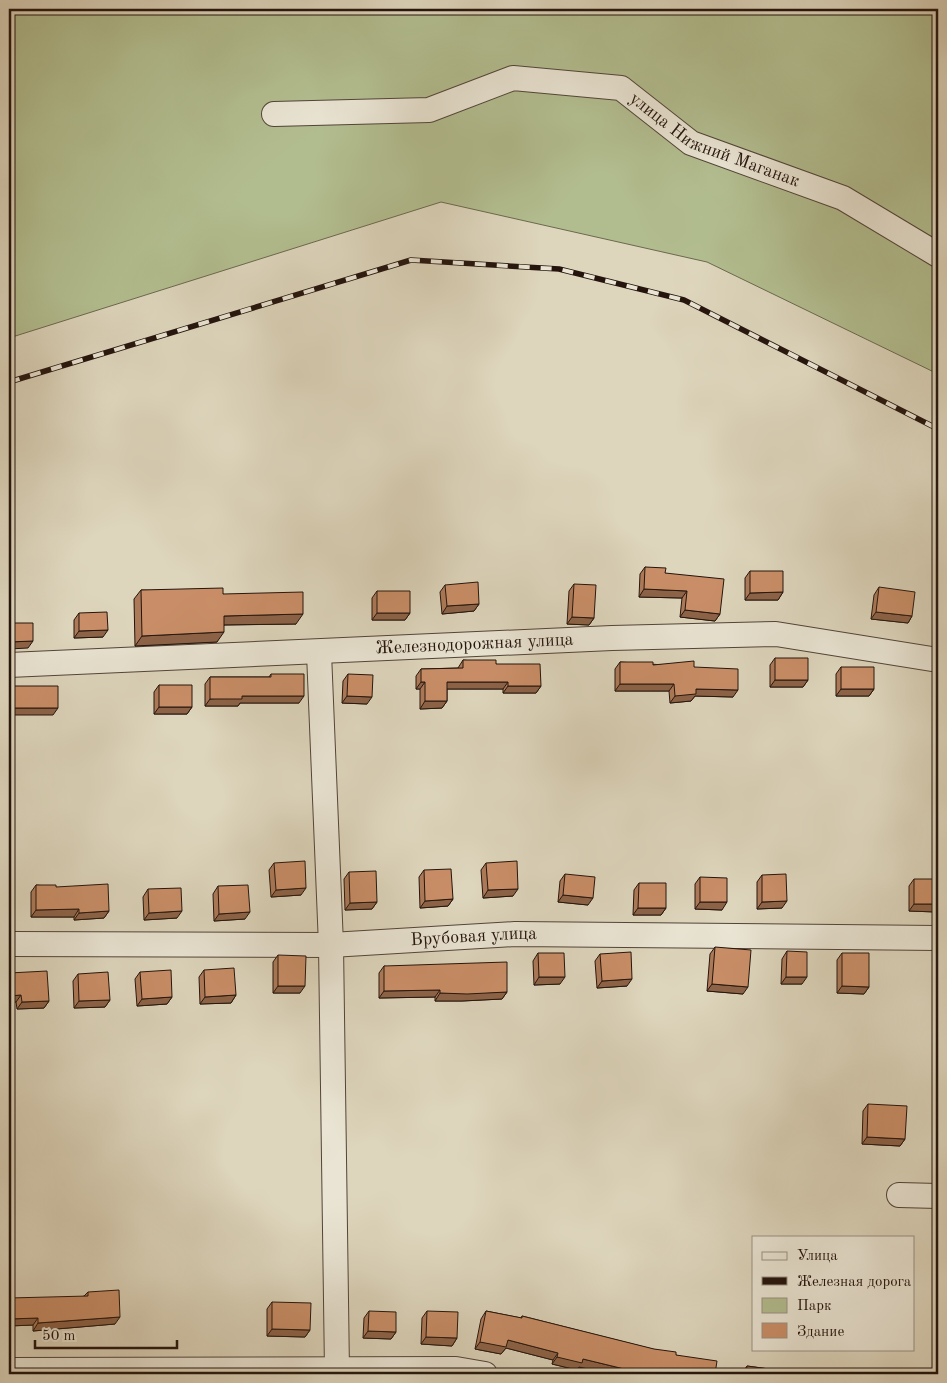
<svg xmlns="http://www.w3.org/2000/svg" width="947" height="1383" font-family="'Old Standard TT',serif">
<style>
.green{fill:#b2bd8f;stroke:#6b684e}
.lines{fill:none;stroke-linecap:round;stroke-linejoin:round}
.minor-casing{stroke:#524439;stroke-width:26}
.minor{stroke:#e9e4d3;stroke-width:24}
.rail-casing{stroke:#24140d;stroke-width:5.5}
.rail{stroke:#e9e4d3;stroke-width:4;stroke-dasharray:11;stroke-linecap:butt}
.wall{fill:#ad7a59;stroke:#24140d}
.shaded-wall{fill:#8d6348;stroke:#24140d}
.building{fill:#c98e67;stroke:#24140d}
.labels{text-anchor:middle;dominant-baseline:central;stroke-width:5;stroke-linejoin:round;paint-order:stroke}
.street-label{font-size:18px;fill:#24140d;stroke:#e9e4d3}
</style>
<rect width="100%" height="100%" fill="#ddd5bc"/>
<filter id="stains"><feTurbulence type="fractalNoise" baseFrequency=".004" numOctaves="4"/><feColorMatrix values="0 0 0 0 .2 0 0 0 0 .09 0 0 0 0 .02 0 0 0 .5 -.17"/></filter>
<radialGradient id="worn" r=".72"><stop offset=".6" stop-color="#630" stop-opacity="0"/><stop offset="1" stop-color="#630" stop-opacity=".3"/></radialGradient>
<!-- green -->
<path class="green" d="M9,9h929v365l-231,-112 -266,-60 -432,136z"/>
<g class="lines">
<defs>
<g id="minor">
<path id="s1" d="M274,114l155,-4 84,-32 108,10 70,55 152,55 95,57"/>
<path d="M319,653l12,292 6,426"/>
<path id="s2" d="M9,665l603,-27 164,-4 162,26"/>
<path id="s3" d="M9,944l322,1 184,-11 423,4"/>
<path d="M899,1195l39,1"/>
<path d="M9,1370l447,-1 29,5"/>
</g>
</defs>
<!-- minor casing -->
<use href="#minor" class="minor-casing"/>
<!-- minor -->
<use href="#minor" class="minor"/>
<defs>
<path id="rail" d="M9,382l402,-122 148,9 125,31 254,129"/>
</defs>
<!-- rail casing -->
<use href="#rail" class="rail-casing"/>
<!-- rail -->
<use href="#rail" class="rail"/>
</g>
<!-- wall -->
<path class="wall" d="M645,567l20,6 55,41 -5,7 -35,-4 2,-19 -43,-1 1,-23z
M750,571l33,21 -5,8h-33v-22z
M574,584l20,34 -5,7 -22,-1 2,-33z
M445,585l34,19 -5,7 -32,3 -2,-22z
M879,587l33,29 -4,7 -37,-4 3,-24z
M141,590l82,4 73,30 -72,1 -7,17 -82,4 -1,-47z
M377,591l33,22 -5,7h-33v-22z
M79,613l24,24 -29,1v-18z
M775,658l33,22 -5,7h-33v-22z
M463,660l33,4 45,22 -5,7h-33v-4h-56v12l-5,7 -22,1v-20h-4v-13l5,-7 37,-1z
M620,662l74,5 39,30 -38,-1 -4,5 -21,2 -1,-12h-54v-22z
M841,667l33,22 -5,7h-33v-22z
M271,674l28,29h-59l-2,3h-33v-22l5,-7h59z
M348,674l19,30 -25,-1 1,-22z
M159,685l33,22 -5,7h-33v-22z
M274,863l27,32 -30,2 -2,-27z
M486,863l27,33 -30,2 -2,-28z
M424,870l29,29 -5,7 -28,2 -1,-31z
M349,872l28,30 -5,7 -27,1 -1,-31z
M565,874l23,31 -30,-3 2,-21z
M762,875l20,33 -25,1v-27z
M700,877l22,33 -27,-1v-25z
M914,879l22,33 -27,-1v-25z
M639,883l27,25 -5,7h-28l1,-25z
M36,885l20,2 53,24 -5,7 -30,2v-3h-43v-25z
M218,886l27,33 -31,2 -1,-27z
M148,889l29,29 -33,2 -1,-23z
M715,947l28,47 -36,-3 3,-37z
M787,951l15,33h-21l1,-25z
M538,953l22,31 -26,1 -1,-24z
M842,953l27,34 -5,7 -27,-1v-33z
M600,954l27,32 -30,2 -2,-27z
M278,955l22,38h-27v-31z
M938,958v25h-1z
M384,966l123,26 -5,7 -40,2h-27v-4l-56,1v-25z
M204,970l32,25 -5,8 -31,1 -1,-27z
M140,972l32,25 -5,7 -30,2 -2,-27z
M9,973l40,28 -5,7 -27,1 -1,-7h-7z
M78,974l32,26 -5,7 -31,1 -1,-27z
M868,1104l37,35 -5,7 -38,-2 1,-33z
M88,1292l27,32 -82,7v-6l-24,1 75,-30z
M272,1302l38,28 -5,7 -38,-1v-27z
M369,1311l27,21 -5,7 -28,-1 1,-20z
M427,1311l30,27 -5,8 -31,-2 1,-26z
M486,1311l35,7 1,-2 154,39 39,19h-104l-32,-7 -2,3 -25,-6 1,-4 -47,-12 -5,6 -26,-5 6,-30z
M747,1366l51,7 1,-3 18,4h-75v-1z"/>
<!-- shaded-wall -->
<path class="shaded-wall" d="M644,589l43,2 -5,7 -43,-1z
M783,592l-5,8h-33l5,-7z
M479,604l-5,7 -32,3 5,-8z
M685,610l35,4 -5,7 -35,-4z
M876,612l36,4 -4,7 -37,-4z
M377,613h33l-5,7h-33z
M303,614l-7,10 -79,1 7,-9z
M572,617l22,1 -5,7 -22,-1z
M108,630l-5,7 -29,1 5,-7z
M224,632l-7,10 -82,4 7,-10z
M33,641l-5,7 -19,1v-7z
M775,680h33l-5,7h-33z
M421,682h4l-5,7h-4z
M447,682h61l-5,7h-61z
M620,684h54l-5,7h-54z
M508,686h33l-5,7h-33z
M696,689l42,1 -5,7 -38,-1 -4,5 -21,2 5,-7z
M841,689h33l-5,7h-33z
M242,696h62l-5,7h-59l-2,3h-33l5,-7z
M347,696l25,1 -5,7 -25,-1z
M425,701h22l-5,7 -22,1z
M159,707h33l-5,7h-33z
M9,708h49l-5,7h-44z
M306,888l-5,7 -30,2 5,-7z
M518,889l-5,7 -30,2 5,-8z
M563,895l30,3 -5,7 -30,-3z
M453,899l-5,7 -28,2 5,-7z
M787,901l-5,7 -25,1 5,-7z
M377,902l-5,7 -27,1 5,-7z
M700,902h27l-5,8 -27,-1z
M914,904h24v4l-2,4 -27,-1z
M638,908h28l-5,7h-28z
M79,909l-5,8h-43l5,-7z
M109,911l-5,7 -30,2 5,-7z
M182,911l-5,7 -33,2 5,-7z
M250,912l-5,7 -31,2 5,-7z
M539,977h26l-5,7 -26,1z
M786,977h21l-5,7h-21z
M632,979l-5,7 -30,2 5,-7z
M712,984l36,3 -5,7 -36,-3z
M278,986h27l-5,7h-27z
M842,986l27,1 -5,7 -27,-1z
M440,990l-5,7 -56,1 5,-7z
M507,992l-5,7 -40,2h-27l5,-8z
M21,995l-5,7h-7v-6z
M236,995l-5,8 -31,1 5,-7z
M172,997l-5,7 -30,2 5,-7z
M110,1000l-5,7 -31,1 5,-7z
M49,1001l-5,7 -27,1 5,-7z
M867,1137l38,2 -5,7 -38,-2z
M120,1317l-5,7 -82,7 5,-8z
M38,1318l-5,7 -24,1v-7z
M272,1329l38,1 -5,7 -38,-1z
M368,1331l28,1 -5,7 -28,-1z
M426,1337l31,1 -5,8 -31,-2z
M508,1340l50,13 -5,7 -47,-12 -5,6 -26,-5 5,-7z
M557,1357l26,2 62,15h-34l-32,-7 -2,3 -25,-6z"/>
<!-- building -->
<path class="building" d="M645,567l21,1 -1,5 59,6 -4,35 -35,-4 2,-19 -43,-2z
M750,571h33v21l-33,1z
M478,582l1,22 -32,2 -2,-21z
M574,584l22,1 -2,33 -22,-1z
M879,587l36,5 -3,24 -36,-4z
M223,588v6l80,-2v22l-79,2v16l-82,4 -1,-46z
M377,591h33v22h-33z
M107,612l1,18 -29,1v-18z
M9,623h24v18l-24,1z
M775,658h33v22h-33z
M463,660h33v4h44l1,22h-33v-4h-61v19h-22v-19h-4v-13l42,-1z
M694,661v6l44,2v21l-42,-1v5l-21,2 -1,-12h-54v-22h33v3z
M841,667h33v22h-33z
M271,674h33v22h-62v3h-32v-22h61z
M348,674l25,1 -1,22 -25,-1z
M159,685h33v22h-33z
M9,686h49v22h-49z
M305,861l1,27 -30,2 -2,-27z
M517,861l1,28 -30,1 -2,-27z
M451,869l2,30 -28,2 -1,-31z
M376,871l1,31 -27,1 -1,-31z
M565,874l30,3 -2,21 -30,-3z
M786,874l1,27 -25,1v-27z
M700,877l27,1v24h-27z
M914,879h24v25h-24z
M639,883h27v25h-28z
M108,884l1,27 -30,2v-4l-43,1v-25h20v2z
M248,885l2,27 -31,2 -1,-28z
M181,888l1,23 -33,2 -1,-24z
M715,947l36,3 -3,37 -36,-3z
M787,951l20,1v25h-21z
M631,952l1,27 -30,2 -2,-27z
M538,953h26l1,24h-26z
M842,953h27v34l-27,-1z
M278,955l28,1 -1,30h-27z
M507,962v30l-40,2 -27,-1v-3l-56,1v-25z
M234,968l2,27 -31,2 -1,-27z
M171,970l1,27 -30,2 -2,-27z
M47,971l2,30 -27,1 -1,-7 -12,1v-23z
M108,972l2,28 -31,1 -1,-27z
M868,1104l39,2 -2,33 -38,-2z
M119,1290l1,27 -82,6v-5l-29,1v-21l79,-2v-4z
M272,1302l39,1 -1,27 -38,-1z
M369,1311l27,1v20l-28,-1z
M427,1311l31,1 -1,26 -31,-1z
M486,1311l36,7v-2l132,33 22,3v3l41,6 -2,13h-70l-62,-15 -1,4 -25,-6 1,-4 -50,-13 -2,7 -26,-5z
M747,1366l52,7v-3l18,4h-71z"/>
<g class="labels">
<!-- street labels -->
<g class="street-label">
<text stroke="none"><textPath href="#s1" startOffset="462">улица Нижний Маганак</textPath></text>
<text stroke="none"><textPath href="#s2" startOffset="466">Железнодорожная улица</textPath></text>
<text stroke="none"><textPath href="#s3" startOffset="465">Врубовая улица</textPath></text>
</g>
</g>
<!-- margin -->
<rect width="947" height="1383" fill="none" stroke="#ddd5bc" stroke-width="30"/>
<rect x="10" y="10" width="927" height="1363" fill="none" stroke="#24140d" stroke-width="2.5"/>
<rect x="15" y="15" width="917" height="1353" fill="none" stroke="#24140d"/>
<!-- legend -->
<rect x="752" y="1236" width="162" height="115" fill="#e9e4d3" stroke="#9a9184"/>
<rect x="762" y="1252" width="25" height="8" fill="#e9e4d3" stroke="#9a9184"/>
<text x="797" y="1260" font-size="15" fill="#24140d">Улица</text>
<rect x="762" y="1277" width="25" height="8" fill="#24140d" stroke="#9a9184"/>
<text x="797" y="1286" font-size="15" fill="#24140d">Железная дорога</text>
<rect x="762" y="1298" width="25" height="15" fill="#b2bd8f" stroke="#9a9184"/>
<text x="797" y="1310" font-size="15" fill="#24140d">Парк</text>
<rect x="762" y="1323" width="25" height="15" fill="#c98e67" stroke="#9a9184"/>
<text x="797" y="1336" font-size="15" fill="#24140d">Здание</text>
<!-- scale -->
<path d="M35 1340v8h142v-8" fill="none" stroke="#24140d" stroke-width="2.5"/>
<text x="42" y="1340" font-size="15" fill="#24140d" stroke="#e9e4d3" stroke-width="4" paint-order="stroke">50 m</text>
<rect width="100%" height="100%" filter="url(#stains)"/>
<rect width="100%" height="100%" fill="url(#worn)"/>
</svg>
